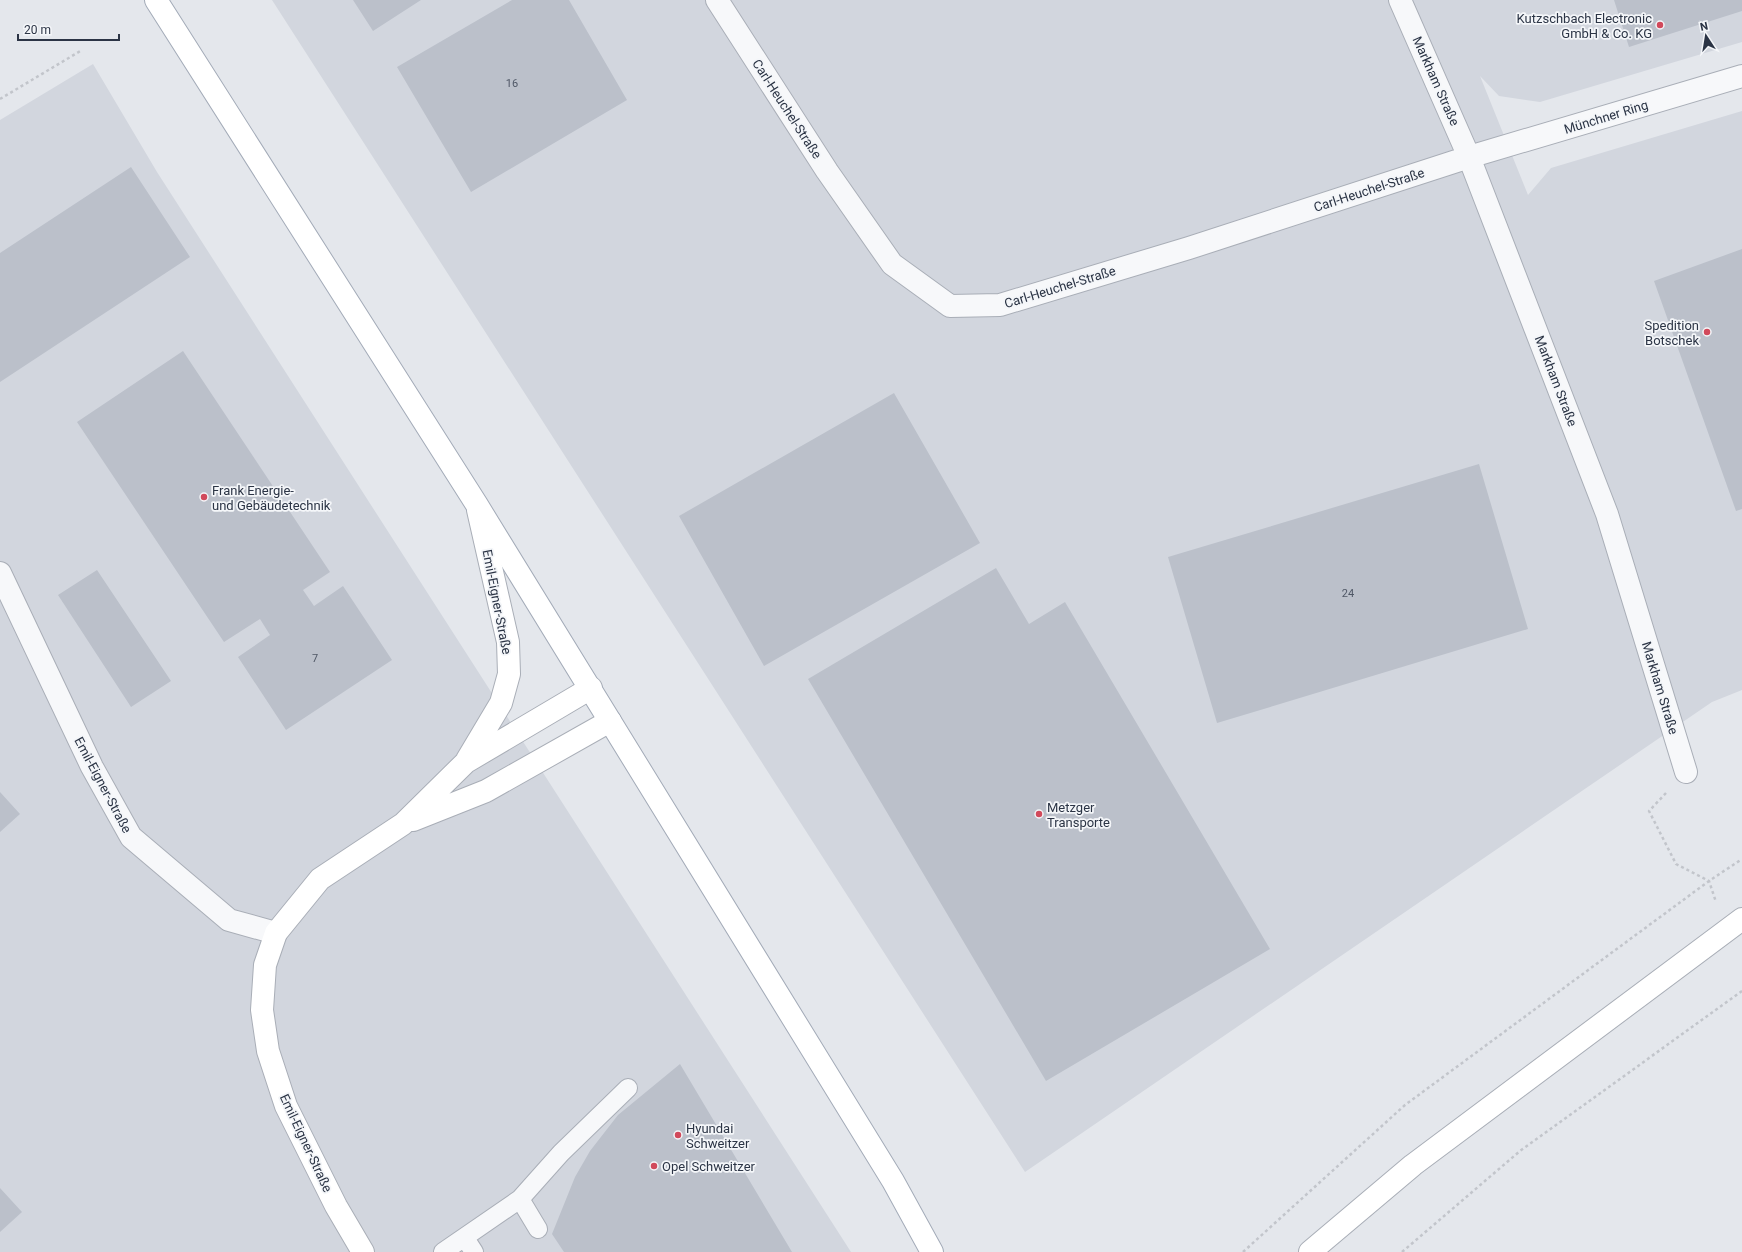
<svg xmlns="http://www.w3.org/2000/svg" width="1742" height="1252" font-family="Roboto,sans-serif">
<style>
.built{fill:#d2d6de}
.building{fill:#bbc0ca}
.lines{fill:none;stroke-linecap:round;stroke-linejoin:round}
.service-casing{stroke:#a9aeb7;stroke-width:20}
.minor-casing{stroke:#a9aeb7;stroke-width:24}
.secondary-casing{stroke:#a9aeb7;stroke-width:24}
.primary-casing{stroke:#a3abb8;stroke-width:24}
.path{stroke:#c2c5cb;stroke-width:2.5;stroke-dasharray:3 3;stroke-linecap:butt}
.service{stroke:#f7f8fa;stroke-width:18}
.minor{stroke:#f7f8fa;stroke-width:22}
.secondary{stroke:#fff;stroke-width:22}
.primary{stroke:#fff;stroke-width:22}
.poi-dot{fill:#d1495b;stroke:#f4f6f9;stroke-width:1.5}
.labels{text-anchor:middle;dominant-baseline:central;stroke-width:3.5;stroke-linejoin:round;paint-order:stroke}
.number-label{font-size:11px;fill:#4f5766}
.poi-label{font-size:13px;fill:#2b3445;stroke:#f4f6f9;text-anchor:start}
.street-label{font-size:13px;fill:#2b3445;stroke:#f4f6f9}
</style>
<rect width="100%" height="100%" fill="#e4e7ec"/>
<!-- built -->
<path class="built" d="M272,0h1470v42l-202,60 -41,-6 -19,-20 48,119 23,-27 191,-57v579l-30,12 -687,470z
M93,64l64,108 694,1080h-851v-1132z"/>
<!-- building -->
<path class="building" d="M353,0h68l-48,31z
M512,0h57l58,100 -156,92 -74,-125z
M1614,0h128v11l-113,36z
M131,167l59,90 -190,125v-129z
M1742,249v260l-6,2 -82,-230z
M183,351l147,221 -27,18 11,16 29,-20 49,74 -106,70 -48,-73 32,-22 -10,-16 -36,23 -147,-220z
M894,393l86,150 -216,123 -85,-150z
M1479,464l49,165 -311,94 -49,-166z
M996,568l33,56 36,-22 205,347 -224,132 -238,-402z
M97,570l74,111 -40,26 -73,-112z
M0,792l20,22 -20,18z
M680,1064l112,188h-228l-12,-18 23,-57 15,-26 28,-36z
M0,1188l22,24 -22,20z"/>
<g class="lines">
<defs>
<path id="service" d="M520,1199l18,30
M465,1238l9,14
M443,1252l77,-53 41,-46 67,-65"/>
<path id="minor" d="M717,0l110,171 65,93 58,42 50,-1 189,-57 280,-91 273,-81
M1400,0l69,157 138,357 79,258
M0,573l92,194 39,70 98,83 47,13"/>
<path id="secondary" d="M467,760l34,-57 8,-29 -1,-32 -30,-132
M413,820l73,-29 124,-70
M363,1252l-27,-46 -50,-100 -18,-55 -6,-41 3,-45 11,-32 44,-54 83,-55 63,-62 125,-74
M1310,1252l103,-87 329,-246"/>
<path id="primary" d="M156,0l321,505 416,676 39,71"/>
</defs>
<!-- service casing -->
<use href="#service" class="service-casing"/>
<!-- minor casing -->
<use href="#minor" class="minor-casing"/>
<!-- secondary casing -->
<use href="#secondary" class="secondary-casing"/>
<!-- primary casing -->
<use href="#primary" class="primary-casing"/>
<!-- path -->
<path class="path" d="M0,99l82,-49
M1666,793l-17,18 27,53 33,17 7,21
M1243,1252l162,-147 304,-224 33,-22
M1402,1252l118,-101 222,-160"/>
<!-- service -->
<use href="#service" class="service"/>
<!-- minor -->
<use href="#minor" class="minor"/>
<!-- secondary -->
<use href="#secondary" class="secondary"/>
<!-- primary -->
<use href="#primary" class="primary"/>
</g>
<!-- markers -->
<g class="poi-dot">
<circle cx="1660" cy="25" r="4"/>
<circle cx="1707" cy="332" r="4"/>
<circle cx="204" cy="497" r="4"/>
<circle cx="1039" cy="814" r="4"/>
<circle cx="678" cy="1135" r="4"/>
<circle cx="654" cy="1166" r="4"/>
</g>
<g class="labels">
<!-- number labels -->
<g class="number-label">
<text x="512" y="83">16</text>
<text x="1348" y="593">24</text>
<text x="315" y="658">7</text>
</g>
<!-- poi labels -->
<g class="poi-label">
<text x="1652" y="18" text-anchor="end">Kutzschbach Electronic<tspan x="1652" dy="15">GmbH &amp; Co. KG</tspan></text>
<text x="1699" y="325" text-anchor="end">Spedition<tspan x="1699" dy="15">Botschek</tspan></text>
<text x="212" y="490">Frank Energie-<tspan x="212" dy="15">und Gebäudetechnik</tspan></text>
<text x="1047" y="807">Metzger<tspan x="1047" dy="15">Transporte</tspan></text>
<text x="686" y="1128">Hyundai<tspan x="686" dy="15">Schweitzer</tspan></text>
<text x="662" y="1166">Opel Schweitzer</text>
</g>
<!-- street labels -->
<g class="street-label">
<text transform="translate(1436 81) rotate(66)">Markham Straße</text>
<text transform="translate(787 109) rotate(57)">Carl-Heuchel-Straße</text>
<text transform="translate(1606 117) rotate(-17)">Münchner Ring</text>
<text transform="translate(1369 190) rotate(-18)">Carl-Heuchel-Straße</text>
<text transform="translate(1060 287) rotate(-17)">Carl-Heuchel-Straße</text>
<text transform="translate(1556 381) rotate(69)">Markham Straße</text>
<text transform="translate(497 602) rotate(79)">Emil-Eigner-Straße</text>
<text transform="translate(1660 688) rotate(73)">Markham Straße</text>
<text transform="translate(103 785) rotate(62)">Emil-Eigner-Straße</text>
<text transform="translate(306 1143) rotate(65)">Emil-Eigner-Straße</text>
</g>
</g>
<!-- north arrow -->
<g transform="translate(1706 36) rotate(348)" stroke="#f4f6f9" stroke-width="3" paint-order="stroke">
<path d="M0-3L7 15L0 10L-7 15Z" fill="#2b3445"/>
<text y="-6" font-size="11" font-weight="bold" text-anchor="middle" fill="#2b3445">N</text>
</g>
<!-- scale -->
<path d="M18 34v6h101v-6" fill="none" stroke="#2b3445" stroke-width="2"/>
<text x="24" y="34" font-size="12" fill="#2b3445" stroke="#f4f6f9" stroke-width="3" paint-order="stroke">20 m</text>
</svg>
